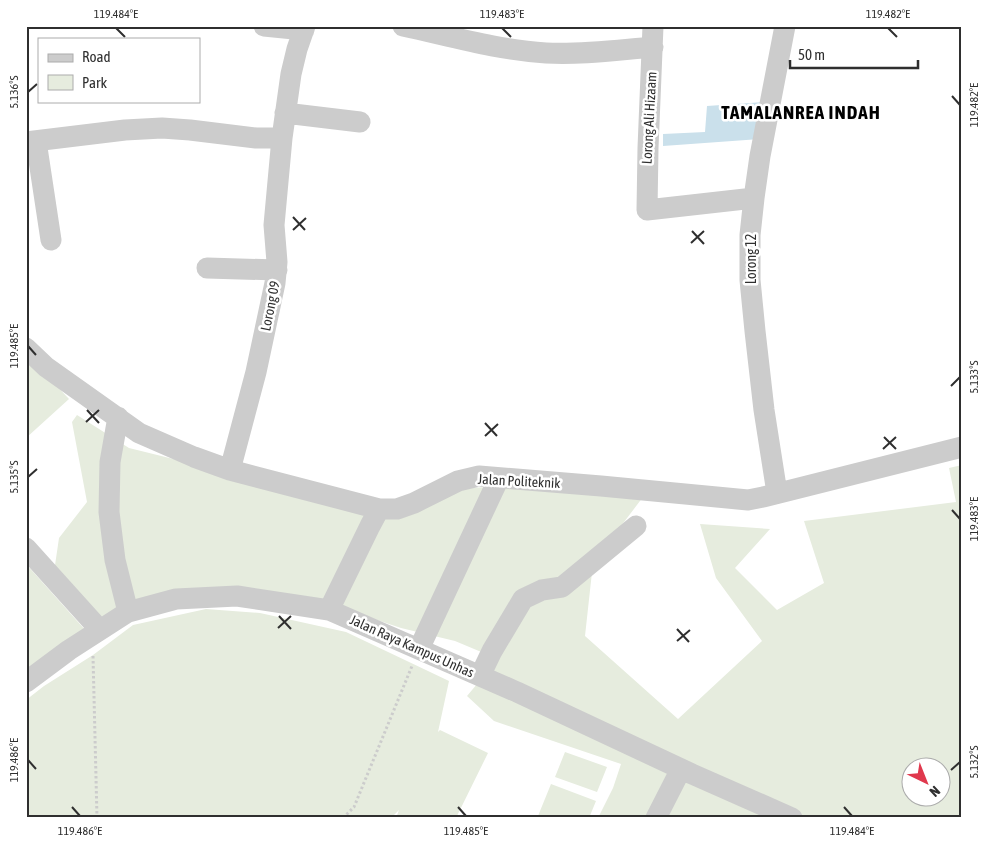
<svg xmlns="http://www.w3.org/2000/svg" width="988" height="844" font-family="'Asap Condensed',sans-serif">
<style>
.green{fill:#e6ecde;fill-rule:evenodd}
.water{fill:#cae0eb}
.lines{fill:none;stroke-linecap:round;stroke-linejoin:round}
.path{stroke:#ccc;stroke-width:3;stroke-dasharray:2.5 2.5;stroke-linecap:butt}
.minor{stroke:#ccc;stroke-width:21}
.ticks{fill:none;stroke:#2f2f2f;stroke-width:2}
.labels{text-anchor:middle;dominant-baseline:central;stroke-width:5;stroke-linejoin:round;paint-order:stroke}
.street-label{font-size:14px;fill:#2f2f2f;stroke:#fff}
.district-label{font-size:19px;font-weight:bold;letter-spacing:1px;fill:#000;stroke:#fff}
.neatline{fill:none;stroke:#2f2f2f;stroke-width:2}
.ticks-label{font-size:12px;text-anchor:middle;fill:#2f2f2f}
</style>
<rect width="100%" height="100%" fill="#fff"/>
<!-- green -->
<path class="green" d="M26,353l43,46 -43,39z
M77,415l52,33 97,24 161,47 81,-31 61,-3 114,12 -50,66 -8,73 93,83 84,-78 -46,-63 -16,-54 70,5 -35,39 42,42 47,-27 -20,-62 152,-19 -7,-34 13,-3v353h-364l15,-30 8,-24 -127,-43 -27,-25 31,-37 -43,-18 -54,-13 -75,-25 -133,-9 -91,30 -48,-52 5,-34 28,-36 -15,-80zM910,766h30v30h-30z
M26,564l61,68 -61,43z
M206,609l54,4 86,19 103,49 -11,51 2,-2 48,23 -32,65h-60l3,-8 -8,8h-365v-118l18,-14 49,-31 40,-30z
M565,752l42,15 -10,25 -42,-15z
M551,784l45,17 -7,17h-45l-6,-2z"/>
<!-- water -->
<path class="water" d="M765,102l-5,37 -97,7v-12l42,-2 2,-26z"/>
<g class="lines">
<!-- path -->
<path class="path" d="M93,656l4,162
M343,818l11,-11 58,-141"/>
<!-- minor -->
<path class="minor" d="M264,26l40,4
M403,26c47,10 94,24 143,27 35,2 71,-3 107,-6
M653,26l-5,122 -1,62 107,-12
M285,113l75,9
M36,141l15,99
M26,142l99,-12 37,-2 28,2 66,8h26
M207,268l70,2
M26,348l20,19 93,66 55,24 36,13 149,39h18l17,-6 44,-22 21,-5 122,10 147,14 15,-3 199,-50
M118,417l-8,45 -1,50 6,48 13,52
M230,470l26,-98 19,-89 2,-21 -3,-37 8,-87 9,-64 6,-25 8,-23
M777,493l-13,-83 -9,-79 -5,-51v-45l4,-37 6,-42 25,-130
M26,548l74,82
M329,610l41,-84 9,-17
M419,649l80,-171
M480,676l12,-25 31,-52 19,-9 20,-3 74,-61
M26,682l43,-32 59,-38 48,-13 61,-3 92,14 188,82 175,82 100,44
M656,818l25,-49"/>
</g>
<!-- ticks -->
<path class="ticks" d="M116,28l9,9M502,28l9,9M888,28l9,9M28,92l9,-8M952,96l8,9M293,217l12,13M293,230l13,-12M692,231l12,13M691,243l13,-12M28,346l8,9M951,386l9,-9M87,410l12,13M86,422l13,-12M485,423l12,13M485,436l13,-12M884,437l12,12M883,449l13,-12M28,477l9,-8M952,510l8,9M279,616l12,13M278,628l13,-12M677,629l12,13M677,641l13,-11M28,760l8,9M951,770l9,-8M72,807l8,9M458,807l8,9M844,807l8,9"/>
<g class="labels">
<!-- street labels -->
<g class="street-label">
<text transform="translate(649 118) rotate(-87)">Lorong Ali Hizaam</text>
<text transform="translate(751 259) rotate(-90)">Lorong 12</text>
<text transform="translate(270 306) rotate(-79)">Lorong 09</text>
<text transform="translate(519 481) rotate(3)">Jalan Politeknik</text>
<text transform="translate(412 646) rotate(24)">Jalan Raya Kampus Unhas</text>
</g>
<!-- district labels -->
<g class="district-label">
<text x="801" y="112">TAMALANREA INDAH</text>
</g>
</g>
<!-- border -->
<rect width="988" height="844" fill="none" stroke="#ffffff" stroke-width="55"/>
<!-- legend -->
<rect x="38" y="38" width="162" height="65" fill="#ffffff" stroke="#acacac"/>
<rect x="48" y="54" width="25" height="8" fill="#cccccc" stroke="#acacac"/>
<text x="82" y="62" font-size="15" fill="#2f2f2f">Road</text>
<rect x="48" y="75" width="25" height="15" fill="#e6ecde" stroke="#acacac"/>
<text x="82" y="88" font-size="15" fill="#2f2f2f">Park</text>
<!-- north arrow -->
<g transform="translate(926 782) rotate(137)"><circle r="24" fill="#ffffff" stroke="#acacac"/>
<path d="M0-4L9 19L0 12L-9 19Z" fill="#e0384d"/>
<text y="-8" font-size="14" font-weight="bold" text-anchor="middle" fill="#2f2f2f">N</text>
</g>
<!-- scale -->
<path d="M790 60v8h128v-8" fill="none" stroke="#2f2f2f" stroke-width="2.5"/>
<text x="798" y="60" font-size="15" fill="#2f2f2f" stroke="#ffffff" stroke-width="4" paint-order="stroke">50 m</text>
<rect x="28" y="28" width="932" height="788" class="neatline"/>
<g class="ticks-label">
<text x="116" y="18">119.484°E</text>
<text x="502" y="18">119.483°E</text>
<text x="888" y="18">119.482°E</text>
<text transform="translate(14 92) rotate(-90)" y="4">5.136°S</text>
<text transform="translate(974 105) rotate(-90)" y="4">119.482°E</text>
<text transform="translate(14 346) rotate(-90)" y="4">119.485°E</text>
<text transform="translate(974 377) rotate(-90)" y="4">5.133°S</text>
<text transform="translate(14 477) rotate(-90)" y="4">5.135°S</text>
<text transform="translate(974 519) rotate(-90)" y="4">119.483°E</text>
<text transform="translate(14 760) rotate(-90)" y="4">119.486°E</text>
<text transform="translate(974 762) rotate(-90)" y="4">5.132°S</text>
<text x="80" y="835">119.486°E</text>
<text x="466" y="835">119.485°E</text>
<text x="852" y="835">119.484°E</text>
</g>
</svg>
